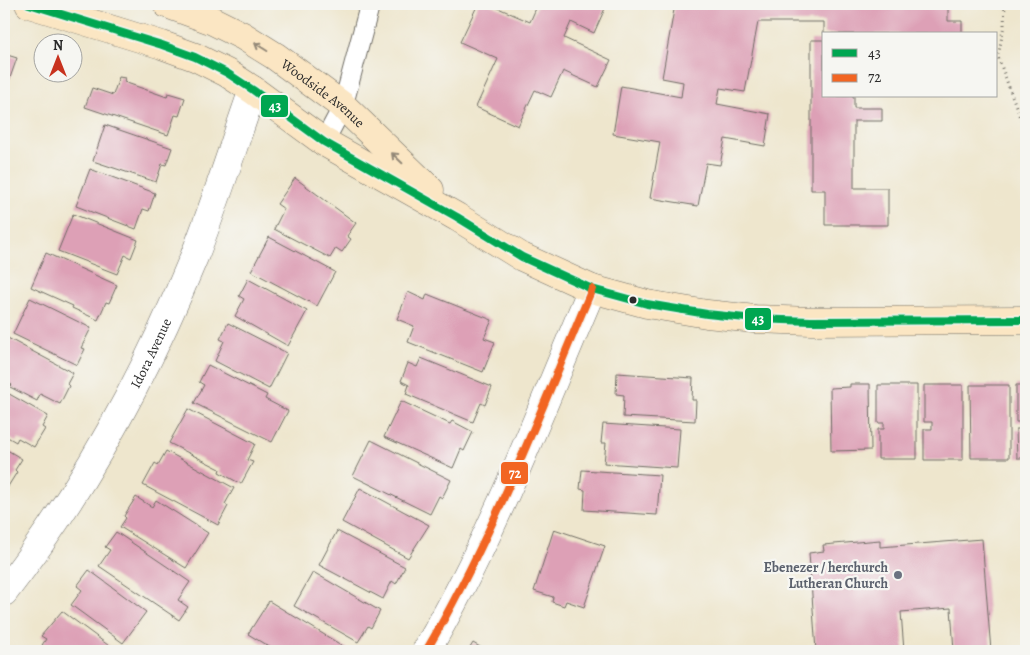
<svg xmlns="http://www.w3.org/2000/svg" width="1030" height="655" font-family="Alegreya,serif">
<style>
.building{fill:#dda0b6}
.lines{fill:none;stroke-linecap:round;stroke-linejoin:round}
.lane-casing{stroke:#6f6c64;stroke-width:21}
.street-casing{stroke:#6f6c64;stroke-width:29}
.secondary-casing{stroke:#6f6c64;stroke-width:29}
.path{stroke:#6f6c64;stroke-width:3;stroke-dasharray:1 4;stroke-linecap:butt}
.lane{stroke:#fff;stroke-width:19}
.street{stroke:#fff;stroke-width:28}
.secondary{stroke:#fbe6c3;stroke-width:28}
.bus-1-casing{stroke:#f6f6f2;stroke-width:11}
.bus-2-casing{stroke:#f6f6f2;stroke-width:11}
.bus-1{stroke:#00a651;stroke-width:8}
.bus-2{stroke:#f26522;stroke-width:8}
.oneway{stroke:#938877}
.bus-dot{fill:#2b2b2b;stroke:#f6f6f2;stroke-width:2}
.worship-dot{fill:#6b7280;stroke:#f6f6f2;stroke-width:2}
.labels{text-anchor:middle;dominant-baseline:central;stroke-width:4.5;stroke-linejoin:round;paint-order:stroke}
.street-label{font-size:14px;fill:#2b2b2b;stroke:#f6f6f2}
.worship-label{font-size:14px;font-weight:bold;fill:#5b616d;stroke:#f6f6f2;text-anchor:end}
.line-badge{stroke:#f6f6f2;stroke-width:2}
.badge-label{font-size:14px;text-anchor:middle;font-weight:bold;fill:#fff}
</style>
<rect width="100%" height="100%" fill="#f6f6f2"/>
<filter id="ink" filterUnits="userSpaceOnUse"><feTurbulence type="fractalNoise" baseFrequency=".02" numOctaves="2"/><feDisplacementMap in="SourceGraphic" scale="10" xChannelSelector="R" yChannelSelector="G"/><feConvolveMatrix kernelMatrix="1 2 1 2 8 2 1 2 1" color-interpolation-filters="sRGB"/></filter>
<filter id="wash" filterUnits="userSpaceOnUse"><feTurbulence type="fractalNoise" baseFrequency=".0096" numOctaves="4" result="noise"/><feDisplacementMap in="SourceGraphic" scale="20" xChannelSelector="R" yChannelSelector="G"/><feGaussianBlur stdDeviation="1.12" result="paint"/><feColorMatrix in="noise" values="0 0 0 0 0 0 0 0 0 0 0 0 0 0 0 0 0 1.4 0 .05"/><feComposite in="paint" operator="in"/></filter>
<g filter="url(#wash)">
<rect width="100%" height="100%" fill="#eee6cd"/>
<g id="blocks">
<!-- building -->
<path class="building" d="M478,4h11l41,18 7,-16 -5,-2h75l-13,29 -23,-11 -7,16 47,22 -13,27 -35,-16 -12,26 -16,-7 -17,36 -42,-19 22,-48 -38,-17z
M675,4h273v17h14v13h-138v-12h-66l-13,70 -25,-4 -3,16 53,10 -5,32 -40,-7 -5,26 -14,-2 -8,43 -48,-8 10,-56 -47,-8 8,-48 60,11 2,-15 -21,-4z
M811,40h13v56h30v12h28v13h-28v67h34v37h-63v-35h-14z
M4,54l13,4 -13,37z
M119,77l6,1 -1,4 43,15 1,-4 17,5 -6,18 -4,-1 -7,20 -83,-28 7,-19 21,7z
M105,125l67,23 -6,17 -4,-1 -6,18 -63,-21z
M90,169l65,24 -6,18 -6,-2 -7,20 -60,-23z
M295,178l61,45 -9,13 4,3 -9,13 -6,-4 -6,10 -56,-29 10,-20 -7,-5z
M73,214l65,26 -7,18 -6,-3 -8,19 -59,-23z
M269,237l66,35 -18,34 -66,-35z
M46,253l71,32 -8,18 -3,-1 -8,18 -26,-12 1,-2 -42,-19z
M248,279l59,32 -19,35 -53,-30 9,-17 -5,-3z
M408,292l17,8 2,-6 65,26 -8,18 11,4 -12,30 -75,-30 6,-16 -17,-7z
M30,298l61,30 -10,20 4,1 -8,16 -64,-31z
M228,323l59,30 -18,36 -54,-28 9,-20 -4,-2z
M4,336l69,37 -6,11 2,2 -9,18 -20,-10 -3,7 -27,-14 2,-2 -8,-5z
M421,358l71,29 -7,18 -4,-2 -8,19 -67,-28 3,-9 -8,-4 7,-18 9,4z
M208,365l59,30 -2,4 23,12 -16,31 -78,-39 10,-18 -5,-3z
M617,373l76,5 -1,22h4l-1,21 -72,-4 1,-22 -8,-1z
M850,384h20l1,66 -40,1 -1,-63 20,-1z
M878,385h39v74h-39v-30h6v-6h-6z
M924,385h39v75h-39v-31h8v-7h-8z
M970,385h39v73h-38z
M1016,385h10v37h-10z
M4,391l44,25 -6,11 3,2 -11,18 -16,-9 -2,4 -12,-7z
M401,401l49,23 2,-3 21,11 -9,19 -3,-2 -8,19 -69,-31z
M188,409l67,35 -8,16 6,2 -12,22 -22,-12 1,-3 -51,-26z
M603,424l77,5 -3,39 -73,-5 2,-20h-5z
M1016,429h10v29h-9z
M371,440l80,40 -9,18 -3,-2 -9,18 -77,-38z
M4,448l18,11 -7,11 2,2 -10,16 -3,-2z
M166,451l68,37 -9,16 3,2 -10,19 -75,-40 12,-22 3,2z
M582,470l78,5 -3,40 -73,-5 1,-20 -5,-1z
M360,488l69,37 -21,33 -66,-36z
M136,497l16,10 4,-7 52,33 -22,35 -66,-41 6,-9 -2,-2z
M554,529l51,17 -21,61 -18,-6 -2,5 -12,-4 1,-5 -19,-6z
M337,531l68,36 -9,17 -4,-3 -9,18 -64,-34z
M116,532l74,50 -12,18 10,7 -9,13 -80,-54 11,-16 -5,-3z
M982,539l9,112h-37l-3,-43 -50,4 3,39h-88l-7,-98 15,-2 -1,-6 57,-5v7z
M89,570l57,42 -23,31 -52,-38 11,-15 -5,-4z
M313,572l67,39 -9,17 -3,-2 -10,16 -64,-36z
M269,601l82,50h-75l-28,-17z
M62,611l54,40h-65l-9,-6 4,-6 -5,-3z
M473,643l14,8h-19z"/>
</g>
</g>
<g filter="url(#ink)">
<use href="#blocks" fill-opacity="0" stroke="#6f6c64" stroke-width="1"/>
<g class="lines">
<defs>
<path id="lane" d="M324,142l19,-36 27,-102"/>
<g id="street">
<path id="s1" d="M4,592c79,-101 141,-216 190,-335 22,-55 39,-111 59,-167"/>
<path d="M426,651c67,-114 114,-240 166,-362"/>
</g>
<g id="secondary">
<path d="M29,4l133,41 33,12 32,16 26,17 71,52 133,75 65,40 70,32 55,15 60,10 48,5 56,2 215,-1"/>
<path id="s2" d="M167,4l44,16 32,16 32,20 68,50 87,84"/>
</g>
</defs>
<!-- lane casing -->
<use href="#lane" class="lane-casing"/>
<!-- street casing -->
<use href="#street" class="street-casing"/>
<!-- secondary casing -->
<use href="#secondary" class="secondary-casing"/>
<!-- path -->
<path class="path" d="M1005,4l-1,21 -6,32 28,77"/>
<!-- lane -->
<use href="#lane" class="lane"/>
<!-- street -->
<use href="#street" class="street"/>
<!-- secondary -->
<use href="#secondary" class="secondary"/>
<defs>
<path id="bus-1" d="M29,4l133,41 33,12 32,16 26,17 71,52 133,75 65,40 70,32 55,15 60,10 48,5 56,2 215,-1"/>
<path id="bus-2" d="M426,651c67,-114 114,-240 166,-362"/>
</defs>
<!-- bus-1 casing -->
<use href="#bus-1" class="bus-1-casing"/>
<!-- bus-2 casing -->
<use href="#bus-2" class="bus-2-casing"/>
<!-- bus-1 -->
<use href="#bus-1" class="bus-1"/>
<!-- bus-2 -->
<use href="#bus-2" class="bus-2"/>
</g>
<!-- one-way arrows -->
<defs><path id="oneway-shaft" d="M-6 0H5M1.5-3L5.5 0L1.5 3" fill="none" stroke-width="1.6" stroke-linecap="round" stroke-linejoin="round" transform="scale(1.25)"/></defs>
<g class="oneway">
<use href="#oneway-shaft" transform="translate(261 47) rotate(-148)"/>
<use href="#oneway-shaft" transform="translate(397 158) rotate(-136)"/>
</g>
</g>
<!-- markers -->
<circle class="bus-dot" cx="633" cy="300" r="4.5"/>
<circle class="worship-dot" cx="898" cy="575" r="5"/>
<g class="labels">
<!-- street labels -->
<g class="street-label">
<text stroke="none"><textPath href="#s2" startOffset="181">Woodside Avenue</textPath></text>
<text stroke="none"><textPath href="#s1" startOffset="281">Idora Avenue</textPath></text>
</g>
<!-- worship labels -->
<g class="worship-label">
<text x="888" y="567">Ebenezer / herchurch<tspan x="888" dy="16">Lutheran Church</tspan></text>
</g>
</g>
<g class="line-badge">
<rect x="260" y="94" width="29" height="24" rx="5" fill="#00a651"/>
<rect x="744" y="307" width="28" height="24" rx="5" fill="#00a651"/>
<rect x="500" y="461" width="29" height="24" rx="5" fill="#f26522"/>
</g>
<g class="badge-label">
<text x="275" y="111">43</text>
<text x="758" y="324">43</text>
<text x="515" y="478">72</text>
</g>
<!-- margin -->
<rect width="1030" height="655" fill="none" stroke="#f6f6f2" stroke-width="20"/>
<!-- legend -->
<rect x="822" y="32" width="175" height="65" fill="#f6f6f2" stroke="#a5a5a2"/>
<rect x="832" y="49" width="25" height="8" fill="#00a651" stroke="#a5a5a2"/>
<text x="868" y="58" font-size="15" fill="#2b2b2b">43</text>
<rect x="832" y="74" width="25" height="8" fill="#f26522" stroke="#a5a5a2"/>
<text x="868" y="82" font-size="15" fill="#2b2b2b">72</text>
<!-- north arrow -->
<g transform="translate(58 58)"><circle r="24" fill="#f6f6f2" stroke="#a5a5a2"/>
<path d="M0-4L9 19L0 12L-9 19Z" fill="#c8321e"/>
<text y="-8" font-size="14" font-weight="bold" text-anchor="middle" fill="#2b2b2b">N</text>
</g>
</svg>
